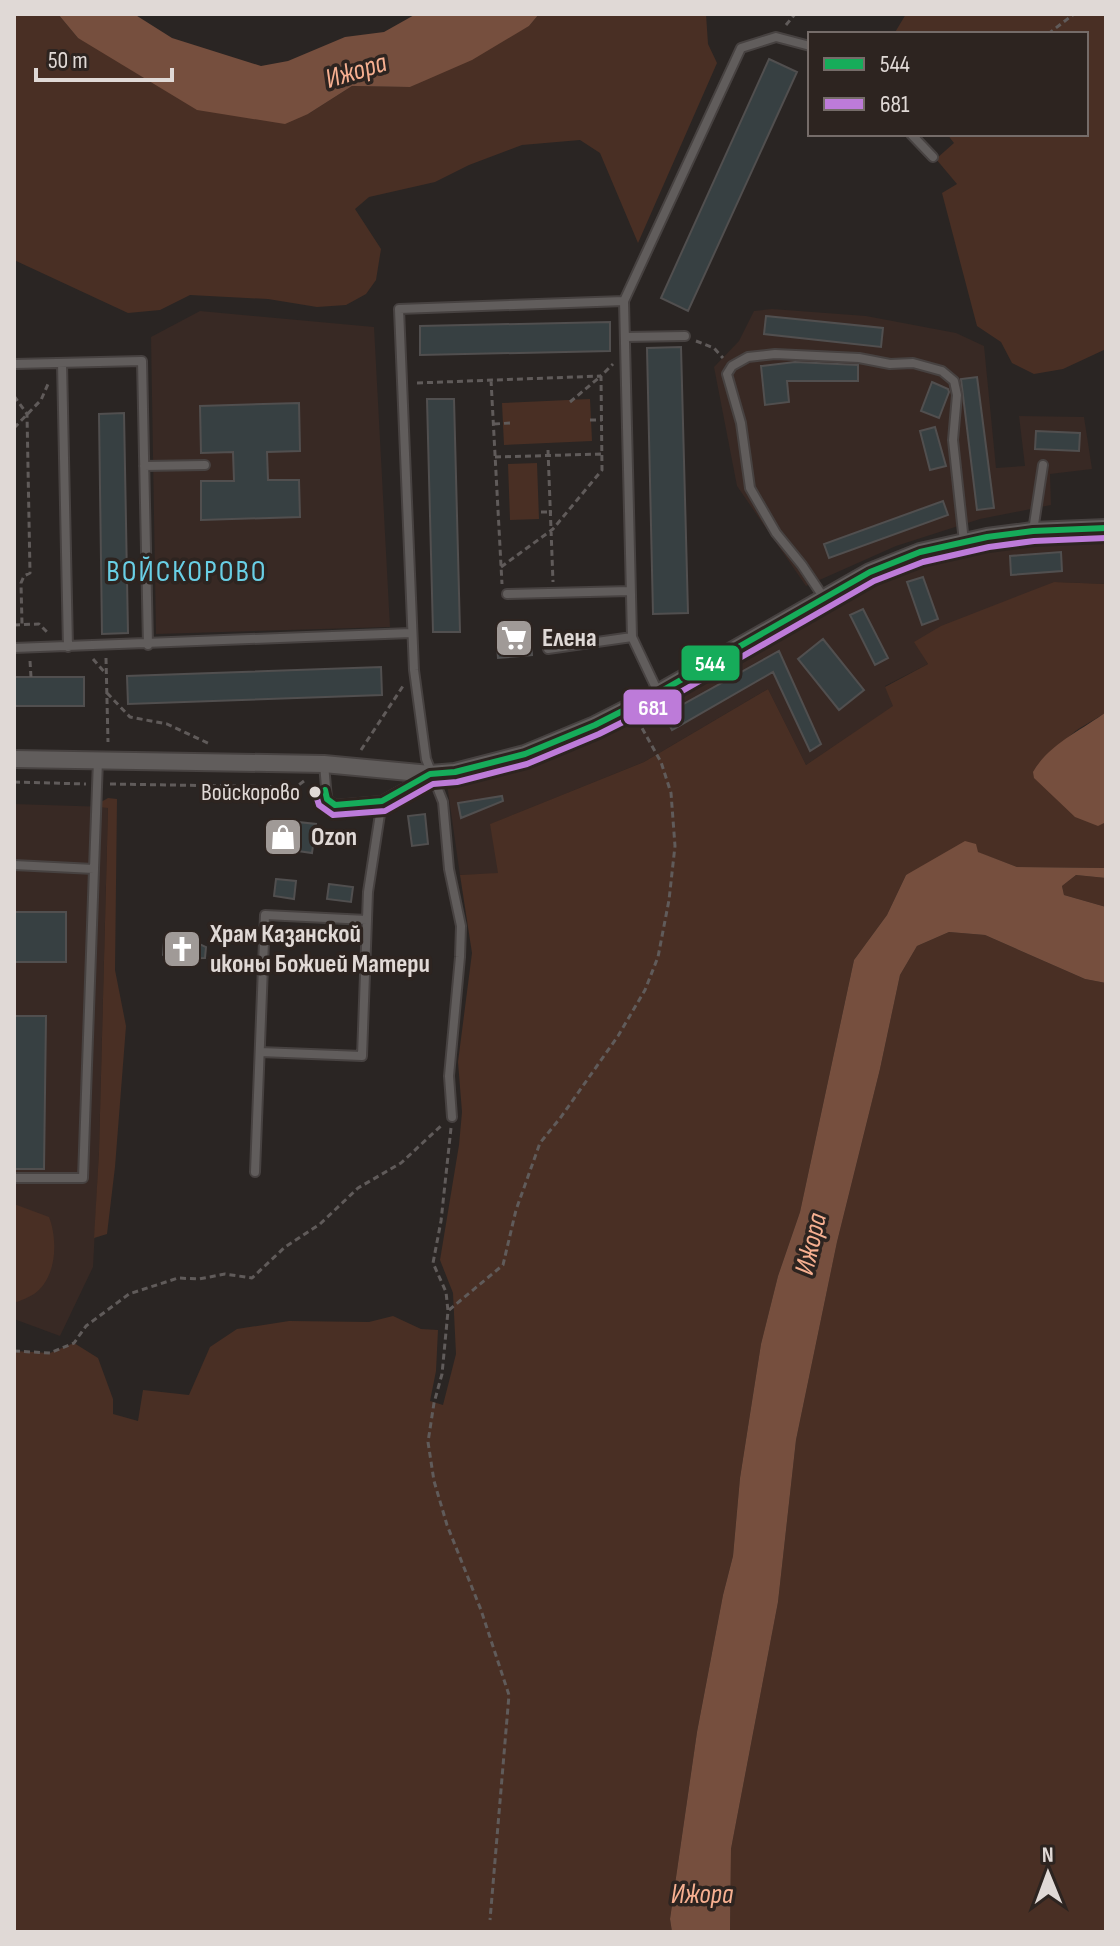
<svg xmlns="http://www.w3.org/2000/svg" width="1120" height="1946" font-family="'Sofia Sans Condensed',sans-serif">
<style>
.built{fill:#382924}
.green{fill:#492f24}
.water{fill:#764f3e}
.building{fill:#374042;stroke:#514f4f;stroke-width:2}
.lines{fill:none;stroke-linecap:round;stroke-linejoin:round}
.service-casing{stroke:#474241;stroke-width:12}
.minor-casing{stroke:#474241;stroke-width:20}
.path{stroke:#605b5a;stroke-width:3;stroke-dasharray:6 4;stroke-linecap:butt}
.service{stroke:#615d5c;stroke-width:8}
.minor{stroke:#615d5c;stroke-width:16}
.bus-1-casing{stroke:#2d2420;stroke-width:12}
.bus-2-casing{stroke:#2d2420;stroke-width:12}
.bus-1{stroke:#16ac5a;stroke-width:6}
.bus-2{stroke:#bd7bd9;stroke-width:6}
.bus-dot{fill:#e0d9d6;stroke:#2d2420;stroke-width:3}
.labels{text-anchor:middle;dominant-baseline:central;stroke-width:7;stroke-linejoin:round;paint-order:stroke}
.bus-label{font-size:24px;fill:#e0d9d6;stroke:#2d2420;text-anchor:end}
.poi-label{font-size:26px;font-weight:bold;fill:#e0d9d6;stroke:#2d2420;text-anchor:start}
.water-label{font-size:28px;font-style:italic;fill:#f7b091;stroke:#2d2420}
.quarter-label{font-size:30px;letter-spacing:2px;fill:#69cfe5;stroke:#2d2420}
.line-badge{stroke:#2d2420;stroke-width:3}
.badge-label{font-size:22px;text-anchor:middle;font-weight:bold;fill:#fff}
</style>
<rect width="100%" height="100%" fill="#2a2523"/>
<!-- built -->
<path class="built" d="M772,309l94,7 90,17 28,13 12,122 29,-2 -6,-50 65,1 8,52 -42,5 1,31 -71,14 -84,27 -90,40 -69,-100 -23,-119 25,-26 15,-30z
M200,311l174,16 16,300 -234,7 -5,-297z
M1106,536v48l-52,-2 -139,60 13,22 -43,22 9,20 -88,59 -38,-76 -124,73 -153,62 8,50 -39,1 -13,-91 88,-23 78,-35 110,-58 158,-88 57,-25 119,-18z
M14,804l94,3 -9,345 -6,115 -33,69 -46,-17z"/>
<!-- green -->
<path class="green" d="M14,14h44l20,24 230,76 44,-28 58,1 119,-61 10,-12h167l2,30 9,19 -79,180 -38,-90 -20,-13 -58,5 -53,20 -34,17 -66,15 -14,12 26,40 -5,31 -10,14 -20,11 -29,2 -49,-8 -78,-4 -30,15 -32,3 -114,-53z
M906,14h200v335l-43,20 -29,5 -22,-11 -11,-21 -24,-16 -35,-133 15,-9 -21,-25 18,-16 -7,-9h139v-100h-192z
M590,399l2,42 -88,4 -2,-42z
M537,463l2,56 -29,1 -2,-56z
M1054,582l52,2v128c-13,10 -29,15 -40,28l38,83 2,-1v46l-89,-1 -40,-15 -71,23 -19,40 -33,45 -54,252 -22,64 -17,68 -21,134 -7,78 -10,39 -26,137 -27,187 2,13h-658v-581l36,2 24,-10 24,15 15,41v15l25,7 5,-31 46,5 21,-48 27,-18 52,-8 80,1 24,-6 28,13 17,1 -2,41 -6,30 13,4 13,-51 -3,-61 -13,-33 19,-115 3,-33 -4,-50 14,-109 -12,-78 38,-2 -8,-49 154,-62 124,-73 38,76 87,-59 -8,-19 43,-23 -14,-22 27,-16z
M108,798l9,1 -2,171 11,56 -11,141 -8,67 -13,4 5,-86 9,-344 -8,-1 1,-5z
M1076,875l30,3v29l-42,-12 -2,-9z
M949,932l36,3 100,44 21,4v949h-376l1,-83 47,-247 18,-162 41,-198 43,-173 20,-94 17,-29z
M14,1204l35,13c9,23 8,61 -15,77 -5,3 -12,6 -17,8l-3,-1z"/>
<!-- water -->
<path class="water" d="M58,14h76l38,24 89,28 27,-5 57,-24 39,-5 32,-18h123l-10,12 -57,34 -62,27 -58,-1 -44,28 -23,10 -88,-14 -119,-72z
M1106,712v110l-8,4 -23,-9 -41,-39 -1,-6c16,-28 49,-42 73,-60z
M965,841l11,3 2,8 39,15 89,1v10l-30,-3 -14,11 2,9 42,12v76l-21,-4 -100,-44 -36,-3 -32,14 -17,29 -20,94 -43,173 -41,198 -18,162 -47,247 -1,83h-58l-2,-13 27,-187 26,-137 10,-39 7,-78 21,-134 17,-68 22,-64 54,-252 33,-45 19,-40z"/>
<!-- building -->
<path class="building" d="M769,59l28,13 -109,239 -27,-13z
M766,316l117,12 -2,19 -117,-13z
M610,322v29l-190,4v-29z
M681,347l7,266 -35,1 -6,-266z
M795,362l63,3v16h-71l2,21 -24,3 -4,-39z
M977,377l17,131 -17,2 -16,-131z
M932,382l16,7 1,3 -10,26 -18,-7z
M427,399h27l6,233h-27z
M299,403l1,48 -33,1 1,28h31l1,37 -99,3v-39h33l-1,-29 -32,1 -1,-47z
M124,413l4,220 -26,1 -3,-220z
M935,427l11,39 -16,4 -10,-39z
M1036,431l44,2 -1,18 -44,-2z
M943,501l5,14 -119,43 -5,-14z
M1061,552l1,19 -51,4 -1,-19z
M923,577l15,42 -16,6 -15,-43z
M863,609l25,49 -13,7 -25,-50z
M530,630l2,25 -34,3 -2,-26z
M823,639l41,51 -25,20 -41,-51z
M779,651l42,93 -11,7 -37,-79 -101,58 -8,-15z
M381,667l1,28 -254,9 -1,-28z
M14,677h70v29h-70z
M502,796l1,5 -42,17 -3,-15z
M425,814l3,30 -16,2 -4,-30z
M280,820l36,4 -4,29 -35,-5z
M276,879l20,2 -2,18 -20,-3z
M329,884l24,3 -2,15 -24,-3z
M14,912h52v50h-52z
M175,941l20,1 11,5 -1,11 -36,1 -6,-4 1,-13z
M14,1016h32l-2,153h-30z"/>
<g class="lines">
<defs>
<path id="service" d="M911,134l22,23
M624,301l117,-253 35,-11 34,9
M625,337l60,-1
M62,363l6,284
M14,364l128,-3 6,284
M144,466l61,-1
M1033,531l10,-66
M507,594l123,-3
M824,598l-22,-33 -26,-32 -26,-45 -9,-65 -14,-49 5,-8 16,-9 27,-3 84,4 31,6 23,-1 29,8 12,10 3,14 -4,45 11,102
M14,648l397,-15
M548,649l84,-12
M324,764l3,35 8,6 47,-4 44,-25
M14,865l80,4 4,-109
M260,1052l102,4 6,-164 14,-91
M452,1117l-3,-41 11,-119 1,-31 -12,-57 -6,-67 -17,-43 -12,-89 -15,-361 225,-8 8,336 26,55
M255,1172l10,-257 102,5
M14,1178h69l11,-309"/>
<path id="minor" d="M14,759l310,5 106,10 25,-2 70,-18 70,-29 63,-32 212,-121 50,-20 67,-15 46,-6 73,-3"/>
</defs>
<!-- service casing -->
<use href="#service" class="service-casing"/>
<!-- minor casing -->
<use href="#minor" class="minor-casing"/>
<!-- path -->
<path class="path" d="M786,25l9,-11
M1048,34l26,-20
M696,341l18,7 9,10
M491,380l11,204
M417,383l184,-7
M14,396l13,18 3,159 -6,3 -3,7 1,41
M570,402l31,-26
M590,420h12
M494,424l16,-1
M14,428l27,-28 7,-16
M548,450l5,132
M495,457l107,-3
M541,512h11
M501,567l52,-38 49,-59 -1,-94 12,-12
M14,625l25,-1 8,8
M106,658l2,84
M93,659l13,15
M30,661l1,16
M107,693l23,24 37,7 43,20
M361,750l42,-64
M14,782l72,2
M110,784l186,3 8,-6
M451,1128l-10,93 -8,42 13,29 2,19 -6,63 -8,29 -6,39 6,39 13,44 34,85 28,85 -19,225
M449,1310l54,-45 13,-55 24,-67 21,-26 57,-81 27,-46 13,-33 11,-57 6,-54 -4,-53 -10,-31 -23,-41
M14,1351l36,2 24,-10 12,-17 43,-32 49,-16 21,1 26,-5 27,4 33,-31 35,-23 38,-36 43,-25 42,-39"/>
<!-- service -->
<use href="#service" class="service"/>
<!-- minor -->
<use href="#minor" class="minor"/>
<defs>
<path id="bus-1" d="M325,790l2,9 8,6 47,-4 48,-27 25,-2 70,-18 70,-29 63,-32 212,-121 50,-20 67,-15 46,-6 73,-3"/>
<path id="bus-2" d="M315,792l4,13 14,10 52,-4 48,-27 24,-2 70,-18 72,-30 64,-32 211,-121 49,-19 66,-15 45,-6 72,-3"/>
</defs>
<!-- bus-1 casing -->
<use href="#bus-1" class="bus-1-casing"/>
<!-- bus-2 casing -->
<use href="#bus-2" class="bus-2-casing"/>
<!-- bus-1 -->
<use href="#bus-1" class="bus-1"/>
<!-- bus-2 -->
<use href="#bus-2" class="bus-2"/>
</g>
<!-- icons -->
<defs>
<symbol id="supermarket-square" viewBox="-11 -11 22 22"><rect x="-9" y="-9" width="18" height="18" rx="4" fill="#a09a97" stroke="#2d2420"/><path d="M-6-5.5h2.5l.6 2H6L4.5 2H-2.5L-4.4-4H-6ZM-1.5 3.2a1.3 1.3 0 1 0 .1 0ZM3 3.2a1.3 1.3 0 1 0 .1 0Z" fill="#fff"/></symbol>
<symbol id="shop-square" viewBox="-11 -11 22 22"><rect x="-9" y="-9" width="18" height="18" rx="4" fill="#a09a97" stroke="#2d2420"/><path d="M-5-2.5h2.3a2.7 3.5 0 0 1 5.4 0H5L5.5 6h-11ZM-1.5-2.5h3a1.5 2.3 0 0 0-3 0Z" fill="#fff"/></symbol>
<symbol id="church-square" viewBox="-11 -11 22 22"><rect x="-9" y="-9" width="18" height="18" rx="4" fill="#a09a97" stroke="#2d2420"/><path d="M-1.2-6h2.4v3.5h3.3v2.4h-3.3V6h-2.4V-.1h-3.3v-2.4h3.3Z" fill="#fff"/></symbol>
</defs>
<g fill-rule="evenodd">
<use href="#supermarket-square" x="492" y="616" width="44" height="44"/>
<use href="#shop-square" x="261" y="815" width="44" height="44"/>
<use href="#church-square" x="160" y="927" width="44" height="44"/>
</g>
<!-- markers -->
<circle class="bus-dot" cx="315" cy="792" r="7"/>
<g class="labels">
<!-- bus labels -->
<g class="bus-label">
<text x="300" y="792">Войскорово</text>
</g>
<!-- poi labels -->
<g class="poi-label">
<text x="542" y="638">Елена</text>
<text x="311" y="837">Ozon</text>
<text x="210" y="934">Храм Казанской<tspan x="210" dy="30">иконы Божией Матери</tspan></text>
</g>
<!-- water labels -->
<g class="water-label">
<text transform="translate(356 71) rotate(-17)">Ижора</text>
<text transform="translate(811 1244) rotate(-77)">Ижора</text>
<text x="702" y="1894">Ижора</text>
</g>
<!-- quarter labels -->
<g class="quarter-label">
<text x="187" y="572">ВОЙСКОРОВО</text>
</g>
</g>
<g class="line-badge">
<rect x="680" y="644" width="61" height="38" rx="8" fill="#16ac5a"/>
<rect x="622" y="688" width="61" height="38" rx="8" fill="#bd7bd9"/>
</g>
<g class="badge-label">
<text x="710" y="671">544</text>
<text x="653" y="715">681</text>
</g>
<!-- border -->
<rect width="1120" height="1946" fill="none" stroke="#e0d9d6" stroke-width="32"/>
<!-- legend -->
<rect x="808" y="32" width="280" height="104" fill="#2d2420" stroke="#756c69" stroke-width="2"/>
<rect x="824" y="58" width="40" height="12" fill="#16ac5a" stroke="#756c69" stroke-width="2"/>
<text x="880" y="72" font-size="24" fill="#e0d9d6">544</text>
<rect x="824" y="98" width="40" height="12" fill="#bd7bd9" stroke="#756c69" stroke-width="2"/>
<text x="880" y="112" font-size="24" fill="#e0d9d6">681</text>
<!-- north arrow -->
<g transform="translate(1048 1874) rotate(359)" stroke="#2d2420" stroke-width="6" paint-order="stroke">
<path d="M0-6L14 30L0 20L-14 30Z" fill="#e0d9d6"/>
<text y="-12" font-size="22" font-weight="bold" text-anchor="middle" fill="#e0d9d6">N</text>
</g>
<!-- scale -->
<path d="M36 68v12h136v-12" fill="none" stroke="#e0d9d6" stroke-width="4"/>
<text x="48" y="68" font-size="24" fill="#e0d9d6" stroke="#2d2420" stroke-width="6" paint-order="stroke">50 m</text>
</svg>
